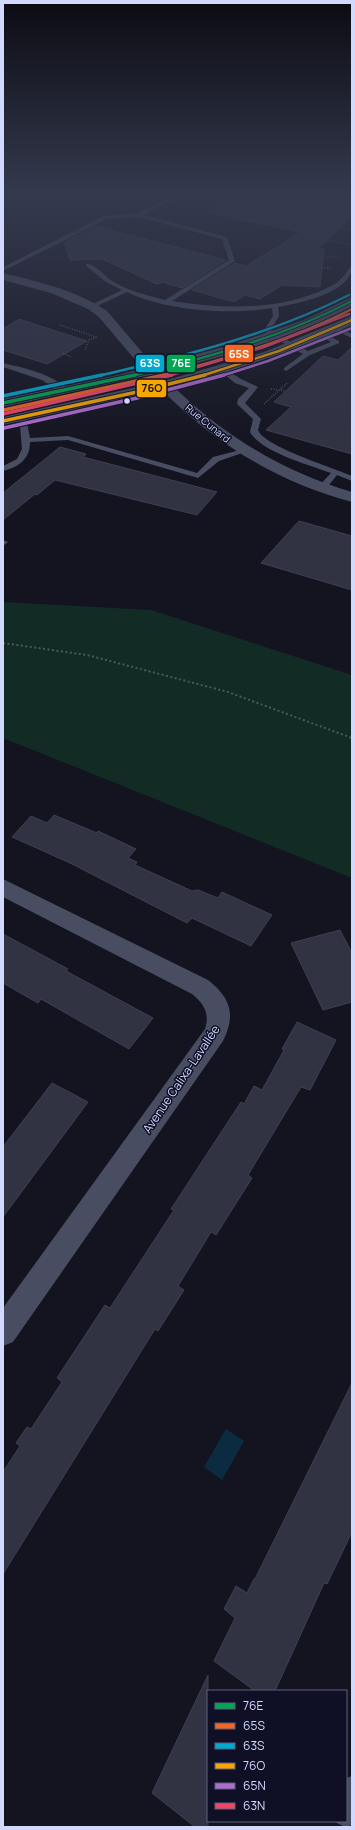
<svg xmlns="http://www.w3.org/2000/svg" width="355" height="1830" font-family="Manrope,sans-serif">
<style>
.green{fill:#122b25}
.water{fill:#0b2b40}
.building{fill:#313242;stroke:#3e3f53}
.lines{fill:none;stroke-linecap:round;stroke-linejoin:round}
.path-far1{stroke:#475a61;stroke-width:1.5;stroke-dasharray:1 1.5;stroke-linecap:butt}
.path{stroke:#475a61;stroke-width:2;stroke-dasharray:2 2.5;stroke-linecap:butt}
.service{fill:#484d61;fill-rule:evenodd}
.minor{fill:#484d61;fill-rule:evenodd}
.tertiary{fill:#484d61;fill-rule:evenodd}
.bus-1-far1-casing{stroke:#0f1025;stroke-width:4}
.bus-1-casing{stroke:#0f1025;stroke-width:5.5}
.bus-2-far1-casing{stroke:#0f1025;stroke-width:4}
.bus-2-casing{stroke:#0f1025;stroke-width:5.5}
.bus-3-far1-casing{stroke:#0f1025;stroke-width:4}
.bus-3-casing{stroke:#0f1025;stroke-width:5.5}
.bus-4-far1-casing{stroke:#0f1025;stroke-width:4}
.bus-4-casing{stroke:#0f1025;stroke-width:5.5}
.bus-5-far1-casing{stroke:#0f1025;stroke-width:4}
.bus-5-casing{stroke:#0f1025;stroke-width:5.5}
.bus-6-far1-casing{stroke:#0f1025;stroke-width:4}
.bus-6-casing{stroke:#0f1025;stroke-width:5.5}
.bus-1-far1{stroke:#00a651;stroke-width:2.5}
.bus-1{stroke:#00a651;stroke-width:3.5}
.bus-2-far1{stroke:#f26522;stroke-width:2.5}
.bus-2{stroke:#f26522;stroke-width:3.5}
.bus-3-far1{stroke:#00a9ce;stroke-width:2.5}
.bus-3{stroke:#00a9ce;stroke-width:3.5}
.bus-4-far1{stroke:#f7a600;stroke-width:2.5}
.bus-4{stroke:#f7a600;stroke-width:3.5}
.bus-5-far1{stroke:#b06ccc;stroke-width:2.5}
.bus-5{stroke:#b06ccc;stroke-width:3.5}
.bus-6-far1{stroke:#f34667;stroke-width:2.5}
.bus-6{stroke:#f34667;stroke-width:3.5}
.bus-dot{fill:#d2d9ff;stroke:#0f1025;stroke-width:1.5}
.labels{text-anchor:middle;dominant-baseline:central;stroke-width:3;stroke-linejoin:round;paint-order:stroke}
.far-street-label{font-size:10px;fill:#d2d9ff;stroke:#0f1025}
.street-label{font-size:12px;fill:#d2d9ff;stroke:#0f1025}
.line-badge{stroke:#0f1025;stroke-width:1.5}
.badge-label{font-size:11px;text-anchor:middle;font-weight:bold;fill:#fff}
.pale-badge-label{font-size:11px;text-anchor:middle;font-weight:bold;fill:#111}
</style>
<rect width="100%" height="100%" fill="#141420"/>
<!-- green -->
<path class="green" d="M3,602l148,8 201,65v203l-349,-140z"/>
<!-- water -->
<path class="water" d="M226,1429l18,12 -22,39 -18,-13z"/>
<!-- building -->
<path class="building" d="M235,194h117v22l-33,32 5,1 -4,38 -38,-2 -22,14 -15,-4 -11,7 -42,-12 43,-27 11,3 55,-34 -94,-20z
M96,226l26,7 104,27 -44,28 -19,-6 -6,2 -55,-25 -32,1 -6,-17z
M19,319l68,22 -40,23 -44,-14v-21z
M352,347v107l-86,-24 25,-23 -17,-5 49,-46 15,4z
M60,447l26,7 -3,3 134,35 -20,23 -142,-35 -18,15 -2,-1 -32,26v-27z
M299,521l53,15v54l-91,-27z
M54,815l43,18 1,-2 38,18 -8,9 9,4 -2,3 57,26 6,-1 20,8 4,-6 50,23 -21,31 -59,-28 -5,5 -117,-60 -58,-26 19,-21 16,7z
M340,930l12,23v49l-29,8 -32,-67z
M3,934l65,35 -2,2 87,47 -24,31 -88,-50 -3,4 -35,-20z
M297,1022l39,18 -26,50 -9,-3 -53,88 4,3 -36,57 -5,-3 -33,54 6,4 -26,41 -3,-2 -152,245v-102l17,-26 -4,-3 11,-16 4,2 31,-47 -5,-4 48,-73 5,3 64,-98 -3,-1 70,-107 3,2 10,-18 8,4 22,-40 -2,-1z
M52,1083l36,19 -85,115v-70z
M352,1383v149l-25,52 -3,-1 -49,108h-20l-41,-30 21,-43 -11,-9 12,-23 11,7 7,-14h1z
M208,1675v152h-13l-43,-34z"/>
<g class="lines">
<!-- path-far1 -->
<path class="path-far1" d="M344,216l8,2
M339,228l13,2
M328,240l24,5
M325,256l15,1
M322,268h9
M60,325l36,12 -7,3 -4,10
M63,353l8,4
M271,389l15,2
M264,404l23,-21"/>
<!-- path -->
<path class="path" d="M3,643l84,12 141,37 124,46"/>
<!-- service -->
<path class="service" d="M176,194h7l-39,21 83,22 8,24 -63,40c50,8 106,10 153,-12 6,-3 13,-6 18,-12 3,-3 5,-9 9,-11 0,27 -53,37 -74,41l1,9 -8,13 1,3 36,19 23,-9 -12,-7v-2h4l16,8v2l-29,12 -24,16 -2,-1v-2l19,-14 -37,-21 -1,-4 8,-13 -1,-8c-43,7 -105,3 -145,-16l-32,15h-4v-2l31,-15 -16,-8 -20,-16v-2c8,-1 17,10 23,15 16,11 37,16 56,21l64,-40 -7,-21 -83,-22 -32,2 -104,52v-4l101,-51 34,-3z
M332,327h4l16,7v4l-20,-9z
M3,363c21,5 51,11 66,28l-7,2 -20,-13 -39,-13z
M219,368h4l18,11 17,8 -13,16 16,16 -3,11c5,16 76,38 94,46v5l-15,-6 -12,15h-6v-4l12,-13c-21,-8 -70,-21 -81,-41l3,-13 -16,-15 1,-5 11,-11 -14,-5 -16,-13z
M19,415l7,2 4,21 38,-2 129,37 16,-16 31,-8 4,2 -29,10 -21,17 -130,-38 -38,2c0,17 -11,25 -27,29v-5l14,-7 5,-10z
M3,540l5,2 -5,4z"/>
<!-- minor -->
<path class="minor" d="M3,273c36,9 73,17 104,38l51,60 -1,3h-10l-48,-57 -11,-8 -37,-16 -48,-13z
M3,879l205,101c23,18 28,35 15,61l-210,301 -10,4v-38l202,-279c5,-16 -1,-25 -13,-35l-189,-97z
M352,1776v49l-7,2 -12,-6h13v-43z"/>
<!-- tertiary -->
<path class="tertiary" d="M352,297v9c-60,33 -128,50 -194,67l9,7 97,-28 88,-36v9c-58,25 -117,46 -178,62 50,49 110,85 178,105v10c-73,-19 -138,-59 -190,-112l-159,35v-8l152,-34 -6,-7 1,-1 -147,32v-8l115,-24 109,-29 77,-26z"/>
<defs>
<path id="bus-1-far1" d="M131,376c76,-18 151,-39 221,-75"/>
<path id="bus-1" d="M3,403l132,-28"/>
<path id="bus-2-far1" d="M160,376c66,-17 131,-36 192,-67"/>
<path id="bus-2" d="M4,410l160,-35"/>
<path id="bus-3-far1" d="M98,376c86,-20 172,-41 251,-81"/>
<path id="bus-3" d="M3,396l99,-21"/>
<path id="bus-4-far1" d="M201,376l78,-25 73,-31"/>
<path id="bus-4" d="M3,421l134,-29 68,-17"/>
<path id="bus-5-far1" d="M221,376l47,-15 84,-33"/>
<path id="bus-5" d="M4,428l133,-30 87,-23"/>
<path id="bus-6-far1" d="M168,376l96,-29 85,-33"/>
<path id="bus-6" d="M3,414l169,-39"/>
</defs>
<!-- bus-1-far1 casing -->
<use href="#bus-1-far1" class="bus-1-far1-casing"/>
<!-- bus-1 casing -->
<use href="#bus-1" class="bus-1-casing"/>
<!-- bus-2-far1 casing -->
<use href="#bus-2-far1" class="bus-2-far1-casing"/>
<!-- bus-2 casing -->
<use href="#bus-2" class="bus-2-casing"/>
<!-- bus-3-far1 casing -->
<use href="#bus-3-far1" class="bus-3-far1-casing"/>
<!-- bus-3 casing -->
<use href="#bus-3" class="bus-3-casing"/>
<!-- bus-4-far1 casing -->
<use href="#bus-4-far1" class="bus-4-far1-casing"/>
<!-- bus-4 casing -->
<use href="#bus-4" class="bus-4-casing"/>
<!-- bus-5-far1 casing -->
<use href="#bus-5-far1" class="bus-5-far1-casing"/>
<!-- bus-5 casing -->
<use href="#bus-5" class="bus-5-casing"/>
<!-- bus-6-far1 casing -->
<use href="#bus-6-far1" class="bus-6-far1-casing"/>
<!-- bus-6 casing -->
<use href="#bus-6" class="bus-6-casing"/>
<!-- bus-1-far1 -->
<use href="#bus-1-far1" class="bus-1-far1"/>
<!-- bus-1 -->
<use href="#bus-1" class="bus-1"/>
<!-- bus-2-far1 -->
<use href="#bus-2-far1" class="bus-2-far1"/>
<!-- bus-2 -->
<use href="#bus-2" class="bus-2"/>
<!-- bus-3-far1 -->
<use href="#bus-3-far1" class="bus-3-far1"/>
<!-- bus-3 -->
<use href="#bus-3" class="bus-3"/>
<!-- bus-4-far1 -->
<use href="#bus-4-far1" class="bus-4-far1"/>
<!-- bus-4 -->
<use href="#bus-4" class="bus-4"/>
<!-- bus-5-far1 -->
<use href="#bus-5-far1" class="bus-5-far1"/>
<!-- bus-5 -->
<use href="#bus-5" class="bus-5"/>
<!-- bus-6-far1 -->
<use href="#bus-6-far1" class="bus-6-far1"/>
<!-- bus-6 -->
<use href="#bus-6" class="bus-6"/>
</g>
<!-- sky -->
<linearGradient id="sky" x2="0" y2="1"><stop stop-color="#0b0b12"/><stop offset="0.43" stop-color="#343a4e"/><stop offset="1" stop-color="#343a4e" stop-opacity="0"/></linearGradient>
<rect width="355" height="450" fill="url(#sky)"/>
<!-- markers -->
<circle class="bus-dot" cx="127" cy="401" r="3.5"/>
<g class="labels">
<!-- far-street labels -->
<g class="far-street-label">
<text transform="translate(208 423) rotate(39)">Rue Cunard</text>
</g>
<!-- street labels -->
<g class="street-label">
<text transform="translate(181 1079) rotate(-56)">Avenue Calixa-Lavallée</text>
</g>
</g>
<g class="line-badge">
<rect x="224" y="344" width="30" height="19" rx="4" fill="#f26522"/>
<rect x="135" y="354" width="30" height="19" rx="4" fill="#00a9ce"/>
<rect x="166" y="354" width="30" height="19" rx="4" fill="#00a651"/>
<rect x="136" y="379" width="31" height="19" rx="4" fill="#f7a600"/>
</g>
<g class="badge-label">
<text x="239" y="358">65S</text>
<text x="150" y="367">63S</text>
<text x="181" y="367">76E</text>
</g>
<g class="pale-badge-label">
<text x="152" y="392">76O</text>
</g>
<!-- border -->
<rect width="355" height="1830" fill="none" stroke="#d2d9ff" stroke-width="8"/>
<!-- legend -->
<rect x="207" y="1690" width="140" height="132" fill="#0f1025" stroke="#5d607c"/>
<rect x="215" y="1703" width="20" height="6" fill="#00a651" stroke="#5d607c"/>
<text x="243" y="1710" font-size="12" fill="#d2d9ff">76E</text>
<rect x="215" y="1723" width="20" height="6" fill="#f26522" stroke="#5d607c"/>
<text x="243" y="1730" font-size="12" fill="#d2d9ff">65S</text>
<rect x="215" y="1743" width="20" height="6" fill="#00a9ce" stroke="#5d607c"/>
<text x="243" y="1750" font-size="12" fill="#d2d9ff">63S</text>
<rect x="215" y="1763" width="20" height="6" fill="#f7a600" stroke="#5d607c"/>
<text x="243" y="1770" font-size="12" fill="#d2d9ff">76O</text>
<rect x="215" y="1783" width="20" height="6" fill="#b06ccc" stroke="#5d607c"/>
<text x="243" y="1790" font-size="12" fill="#d2d9ff">65N</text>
<rect x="215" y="1803" width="20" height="6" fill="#f34667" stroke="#5d607c"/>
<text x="243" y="1810" font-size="12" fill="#d2d9ff">63N</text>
</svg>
